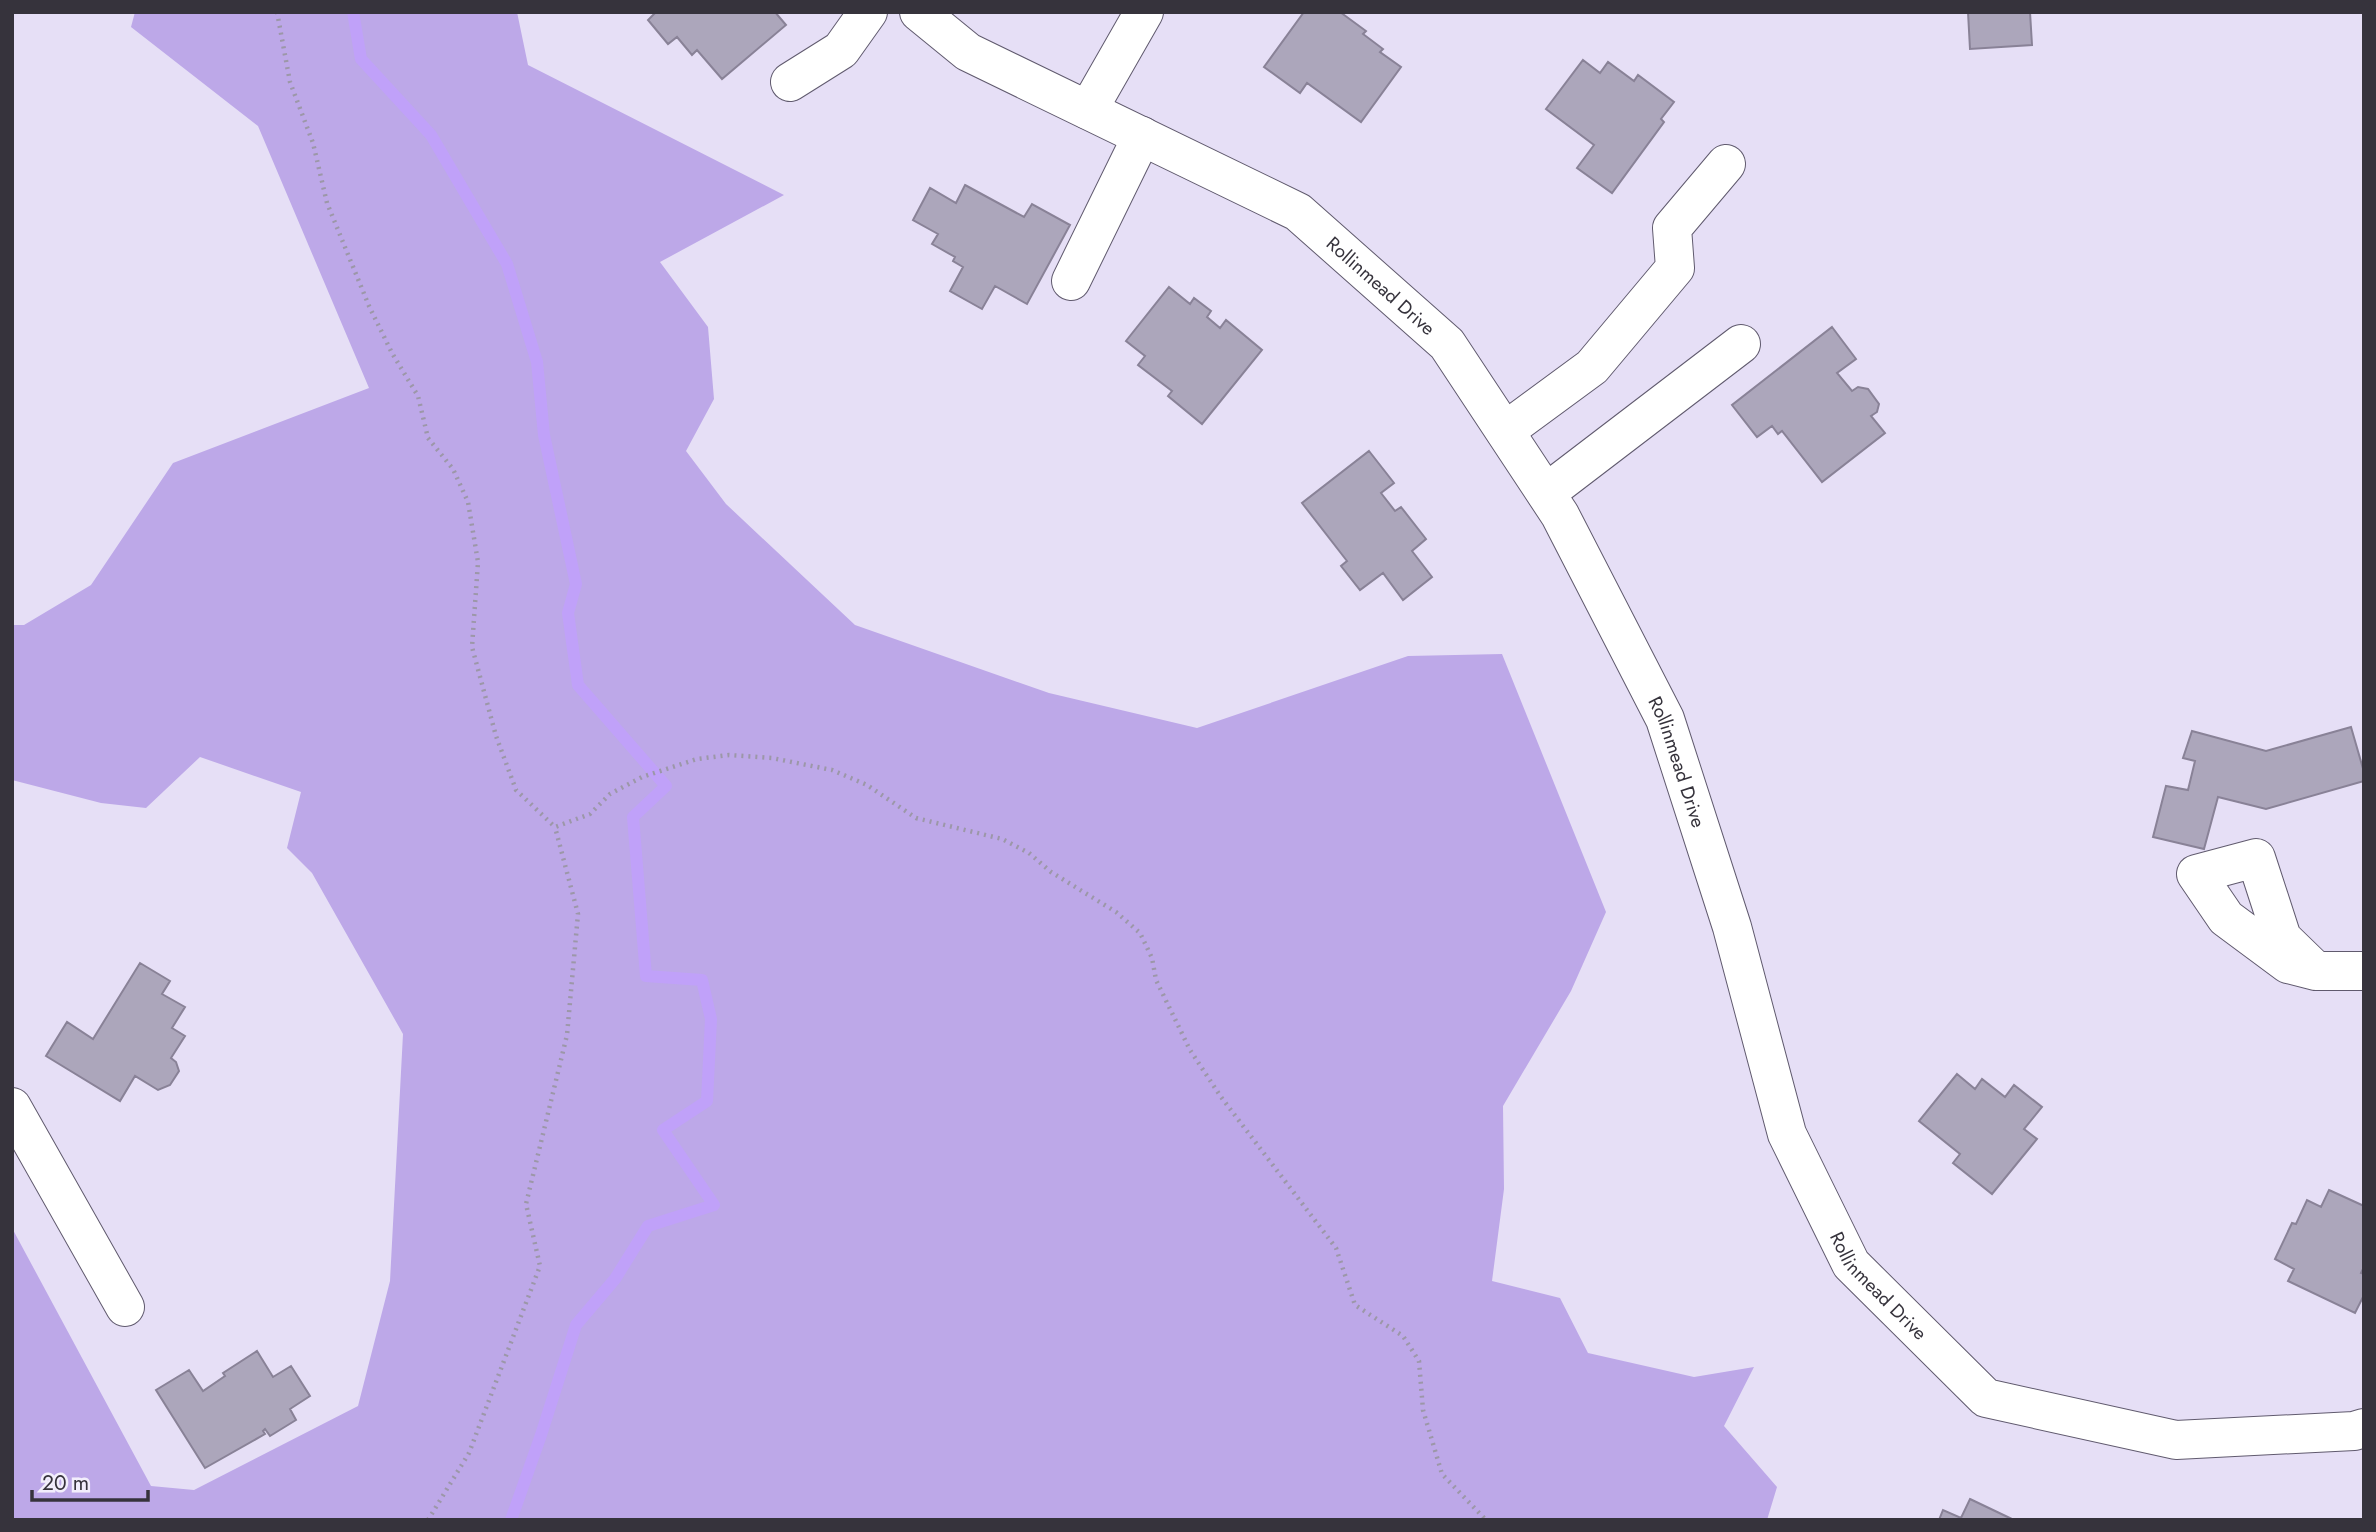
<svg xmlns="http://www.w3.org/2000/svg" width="2376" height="1532" font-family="Jost,sans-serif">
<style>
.green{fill:#bda8e8}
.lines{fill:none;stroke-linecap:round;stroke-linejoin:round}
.stream{stroke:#c0a1f9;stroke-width:12}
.building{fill:#aca6bb;stroke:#898297;stroke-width:2}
.minor-casing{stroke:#605a6e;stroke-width:40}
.path{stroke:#9c97a8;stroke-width:4.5;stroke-dasharray:2 5;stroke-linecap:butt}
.minor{stroke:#fff;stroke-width:38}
.labels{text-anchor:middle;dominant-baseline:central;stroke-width:6;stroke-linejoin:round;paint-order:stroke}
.street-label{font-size:19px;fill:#36333c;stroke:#f2eefc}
</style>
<rect width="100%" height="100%" fill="#e6dff6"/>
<!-- green -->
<path class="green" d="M135,12h382l11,53 256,130 -124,67 48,65 6,72 -28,52 40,53 129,121 194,68 148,35 211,-72 94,-2 104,258 -35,79 -68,115 1,83 -12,92 68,17 28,55 106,24 60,-10 -30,59 53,61 -10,33h-1755v-292l139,258 43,4 164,-84 32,-125 13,-247 -91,-161 -25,-25 14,-56 -101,-35 -54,51 -45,-5 -89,-23v-155h12l67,-40 82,-122 196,-75 -111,-262 -127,-99z"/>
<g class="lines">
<!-- stream -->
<path class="stream" d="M353,12l8,47 70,76 76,129 30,98 7,73 32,149 -8,29 10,72 88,101 -33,31 13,159 56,4 9,39 -4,82 -44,29 51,75 -66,21 -33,53 -39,46 -35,110 -30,85"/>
</g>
<!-- building -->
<path class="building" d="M656,12h119l11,13 -64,54 -25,-29 -5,5 -15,-18 -9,7 -20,-24z
M1304,12h36l26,19 -3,3 20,15 -3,3 21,15 -40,55 -54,-39 -7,10 -36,-26z
M1968,12h62l2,33 -62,4z
M1583,60l17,13 8,-11 26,19 4,-6 36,27 -13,17 3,3 -52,71 -35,-25 17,-23 -48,-36z
M965,185l59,32 8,-13 38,21 -43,79 -32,-18 -13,23 -32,-18 13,-24 -10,-6 2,-4 -23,-13 6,-10 -25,-14 17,-32 26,15z
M1169,287l21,17 4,-6 17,13 -4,6 13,11 6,-8 36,30 -60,74 -34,-28 4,-5 -34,-26 7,-9 -19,-15z
M1832,327l24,32 -19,14 15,18 6,-4 10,2 11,15 -2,8 -6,4 14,17 -63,49 -40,-51 -4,3 -6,-8 -15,11 -25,-32z
M1369,451l25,32 -13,10 14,18 6,-4 25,32 -14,12 20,26 -29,23 -20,-27 -23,17 -19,-24 6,-5 -45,-58z
M2351,727l13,45v9l-98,28 -48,-12 -14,52 -51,-12 13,-51 22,4 7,-29 -12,-3 9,-27 74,20z
M140,963l30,18 -8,13 23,13 -13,21 13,8 -14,22 5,4 3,9 -9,14 -12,5 -23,-14 -15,25 -74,-45 21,-34 26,17z
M1957,1074l18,15 7,-10 23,18 9,-12 28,22 -18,22 13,10 -45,55 -39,-31 7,-9 -41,-33z
M2329,1190l35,16v61l-3,6 3,1v21l-9,18 -67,-32 6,-12 -19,-10 17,-36 4,1 11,-24 14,7z
M257,1351l16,26 18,-11 19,30 -20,13 6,11 -26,16 -5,-7 -2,2 2,3 -60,34 -49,-78 33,-20 14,21 22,-15 -2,-3z
M1970,1499l44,21h-75l4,-10 18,8z"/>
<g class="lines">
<defs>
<g id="minor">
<path id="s1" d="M919,12l49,40 330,160 149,132 113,171 105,204 67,208 55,207 64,130 135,134 190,42 178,-9 10,-3"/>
<path d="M790,82l51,-32 27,-38"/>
<path d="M1088,110l56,-98"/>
<path d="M1071,281l71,-145"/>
<path d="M1505,431l87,-64 83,-99 -3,-40 54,-64"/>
<path d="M1546,493l195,-149"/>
<path d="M2316,971l-34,-33 -26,-80 -60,16 30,44 62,46 28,7h48"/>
<path d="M12,1107l113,200"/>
</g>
</defs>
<!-- minor casing -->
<use href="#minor" class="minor-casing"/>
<!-- path -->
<path class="path" d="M277,12l13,70 23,61 14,60 42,103 23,47 26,43 10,42 25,31 15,33 10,60 -6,85 24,89 20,54 39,37 35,-13 20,-20 32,-17 55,-18 32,-4 43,3 60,12 35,15 49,33 86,21 27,14 22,19 65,40 24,21 12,25 4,22 34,70 31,47 115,151 19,57 48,31 16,25 4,49 19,64 44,46
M428,1520l41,-67 71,-187 -14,-62 41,-169 11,-121 -23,-87"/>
<!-- minor -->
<use href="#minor" class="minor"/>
</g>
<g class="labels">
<!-- street labels -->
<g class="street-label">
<text stroke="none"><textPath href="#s1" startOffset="541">Rollinmead Drive</textPath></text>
<text stroke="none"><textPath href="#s1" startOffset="1108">Rollinmead Drive</textPath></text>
<text stroke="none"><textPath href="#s1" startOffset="1675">Rollinmead Drive</textPath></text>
</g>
</g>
<!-- border -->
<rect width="2376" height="1532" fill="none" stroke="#36333c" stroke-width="28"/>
<!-- scale -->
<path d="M32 1490v10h116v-10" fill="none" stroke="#36333c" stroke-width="3.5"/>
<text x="42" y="1490" font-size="21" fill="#36333c" stroke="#f2eefc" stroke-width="5" paint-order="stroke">20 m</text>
</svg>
